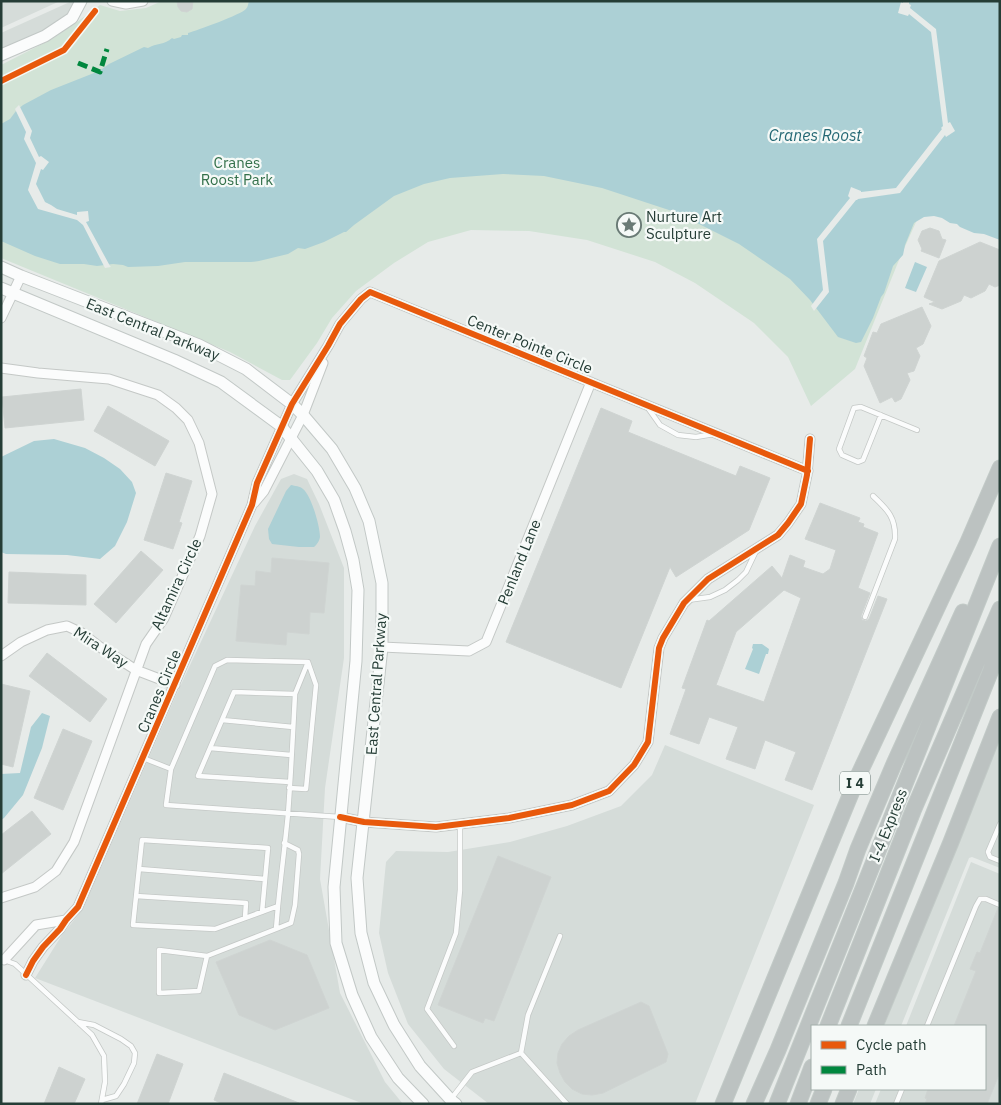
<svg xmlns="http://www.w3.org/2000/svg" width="1001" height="1105" font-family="'IBM Plex Sans',sans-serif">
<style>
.built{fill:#d5dcd9}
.green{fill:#d2e3d6}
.water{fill:#acd0d5}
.pier{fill:#e7ebe9}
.building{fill:#cdd2d0;stroke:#cfd4d2;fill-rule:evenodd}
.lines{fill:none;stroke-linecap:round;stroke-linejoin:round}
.lane-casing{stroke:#c4c8c6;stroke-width:6}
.street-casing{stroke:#c4c8c6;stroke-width:11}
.secondary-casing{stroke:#c2c8c6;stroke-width:13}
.highway-casing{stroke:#c2cac7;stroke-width:17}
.lane{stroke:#fbfcfc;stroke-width:4.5}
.street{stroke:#fbfcfc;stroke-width:9}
.secondary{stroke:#fbfcfc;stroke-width:11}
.highway{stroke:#bcc2c1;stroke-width:15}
.quiet{stroke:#00873e;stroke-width:5;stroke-dasharray:10 5;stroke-linecap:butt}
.cycleway-casing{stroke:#f5f9f7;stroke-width:9}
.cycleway{stroke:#e8590c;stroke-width:6}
.labels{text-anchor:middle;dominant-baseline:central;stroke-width:4.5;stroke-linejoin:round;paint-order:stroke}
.shield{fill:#f5f9f7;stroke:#637570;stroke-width:1}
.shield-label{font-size:14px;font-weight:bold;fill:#253d36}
.park-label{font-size:15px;fill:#33704a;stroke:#f5f9f7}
.poi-label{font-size:15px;fill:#253d36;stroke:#f5f9f7;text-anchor:start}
.street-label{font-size:15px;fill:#253d36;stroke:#f5f9f7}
.water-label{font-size:16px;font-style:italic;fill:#246874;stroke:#f5f9f7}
</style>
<rect width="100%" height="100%" fill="#e7ebe9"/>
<!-- built -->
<path class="built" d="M1,1h59l-59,27z
M72,1h3l-7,12 -25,18 -42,18v-16z
M294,474l13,5 12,25 25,64v90l-19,130 -5,91 20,114 45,89 18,22h-39l-329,-126 27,-43 21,-26 94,-216 78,-167 26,-47z
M1000,737v131l-28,-11 -3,1 -68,168h-17z
M665,745l149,60 -119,299h-206l-45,-35 -36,-45 -20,-51 -9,-40 7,-71 10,-11 52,1 62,-10 57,-16 54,-20 31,-31z
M971,862l29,12v230h-125l6,-15h104v-63h-79z
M859,1089h17l-6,15h-17z"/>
<!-- green -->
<path class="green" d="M162,1h810l-56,221 -17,38 -44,109 -44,37 -23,-49 -34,-34 -59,-40 -40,-21 -68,-22 -58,-9 -58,-1 -43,12 -34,21 -38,28 -24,27 -15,25 -27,37h-8l-52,-28 -229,-94v-193l51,-26 25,-17 23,-17 20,6 26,-3z"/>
<!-- water -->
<path class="water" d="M249,1h751v239l-16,-6 -10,-1 -14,-6 -3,-3 -7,-1 -8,-5 -8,-2 -10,1 -10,6 -9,22 -2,10 -10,11 -9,27 -3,4 -8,21 -12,24 -5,1 -18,-6 -28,-37 -20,-21 -51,-35 -64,-32 -73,-24 -58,-12 -41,-2 -53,4 -26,6 -30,12 -40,29 -8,7h-2l-20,10 -19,7 -7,-1 -10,6 -29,7 -8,1h-66l-27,4 -30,1 -5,-2 -10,-1 -16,2 -13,-2h-24l-25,-8 -34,-15v-117l9,-5 6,-8 7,-6 28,-15 43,-17 8,-4 7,-5 35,-17 4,1c8,-5 17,-3 24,-10l2,1 7,-2 1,-2h6v-2c8,-2 54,-19 58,-24 2,-2 2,-5 3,-8z
M915,262l12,5 -11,25 -11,-4z
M54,439l31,9 19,10 16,11 12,13 4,11 -9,29 -12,24 -15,13 -33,-4 -61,-1 -5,-2v-95l33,-16z
M291,485c4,1 9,1 12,4 8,6 17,37 17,48 -1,5 -3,7 -6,10h-15l-27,-3 -3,-5 -1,-10 18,-38z
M753,644h9l7,5 -1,5h-2l-7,20 -14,-5 8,-20 -1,-1z
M42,713l8,3 -8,32 -19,47 -19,23 -3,2v-46l19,-1 11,-46z"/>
<!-- pier -->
<path class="pier" d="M903,1h6v3l2,1 -1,3 26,21 12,94 2,-1 5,9 -9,6 -1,-2 -45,58 -42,6 -1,1h-1l-33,41 6,51 -15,19 -3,-5 12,-16 -6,-51 33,-41 -2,-2 3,-9 10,4v1l35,-4 46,-59 -1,-1 2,-2 -12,-94 -22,-18 -1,2 -10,-3 3,-11 2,1z
M19,105l13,26 -2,7 9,19 2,-1 8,6 -6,8 -2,-1 -5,15 9,18 6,3 6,4 20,6v-3l11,-1 1,10 -3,1 24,44 1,1 -6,1 -22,-43 -6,-5 -39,-11 -10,-19 8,-27 -12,-24 2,-7 -11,-23z"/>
<!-- building -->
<path class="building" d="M177,1h16l-1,8 -5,3 -6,-1 -3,-4z
M930,228l9,3 3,8 4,1 -7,18 -18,-7 1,-2 -4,-9 4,-9z
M980,242l20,8v35l-5,2 -6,-3 -4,7 -14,7 -7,-3 -3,6 -19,8 -13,-5 6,-2 -11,-5 15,-36z
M922,307l9,19 -8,18 -7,4 4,8 -6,15 -7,2 3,7 -9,19 -6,3 -3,-5 -12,6 -16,-37 3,-8 -3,-2 9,-24 4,1 4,-9z
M81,389l3,31 -79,8 -3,-31z
M108,406l61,35 -14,25 -61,-35z
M601,408l31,13 -4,11 108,44 4,-10 30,12 -21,52 -73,47 -6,-10 -49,121 -115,-46z
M166,473l26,8 -13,41 3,1 -9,26 -29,-9z
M820,503l40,15 -2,4 6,2 -1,3 15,6 -20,55 12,5 -9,23 1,4 4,1 3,-2 9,-23 9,3 -75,191 -27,-10 11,-28 -31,-12 -10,29 -29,-10 12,-32 -29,-10 -10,27 -29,-10 16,-45 -4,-1 25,-68 2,1 63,-55 10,12 8,-23 15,6 -2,6 20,7 7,-5 6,-19 -31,-11zM784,590l17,8 -37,104 -48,-17 20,-53z
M141,551l22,19 -47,53 -22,-19z
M272,558l57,5 -5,50 -14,-1 -1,22 -22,-2 -1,13 -50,-4 5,-56 14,1 1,-15 15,2z
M9,572l77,3v30l-78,-2z
M47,653l60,46 -17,23 -61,-46z
M1,684l29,7 -17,76 -12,-3z
M63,729l29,12 -29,69 -29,-12z
M32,811l19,23 -50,40v-39z
M498,856l53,21 -57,144 -9,-3 -2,5 -45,-18z
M998,908l2,1v163l-13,32h-62l2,-5 -2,-1 3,-9h57v-63h-31l22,-55 -6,-2 7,-17 3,1z
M270,940l37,15 22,53 -54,22 -36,-15 -23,-53z
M641,1002l8,4 19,48 -2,8 -63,31 -11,2 -10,-1 -10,-5 -7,-7 -5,-9 -3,-10 1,-10 4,-9 7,-8 9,-6z
M157,1054l26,10 -15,40h-31z
M59,1067l26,12 -11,25h-30z
M224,1073l75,30v1h-76l-9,-4z"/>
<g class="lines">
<defs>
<path id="lane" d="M648,408l12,17 18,10 18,2 18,-3
M881,415l-18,45 -5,2 -16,-7 -3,-6 15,-41 7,-1 56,23
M688,600l22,-3 15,-7 13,-10 8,-8 10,-21
M865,617l30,-78c1,-21 -7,-29 -22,-43
M222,720l71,7
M210,748l81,7
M143,758l28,11 -5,36 174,12
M171,769l44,-103 12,-6 81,2 -13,32
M289,788l17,1 10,-104 -8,-23
M1000,824l-12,28 2,5 10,4
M139,869l126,10
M136,896l110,7 -1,15
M262,912l6,-64 -126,-8 -9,85 82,4 63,-23c3,-31 7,-61 10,-92 3,-40 5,-80 7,-120l-61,-2 -36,84 92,6
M276,929l15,-6 4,-18 4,-51 -1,-4 -14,-7
M207,956l-48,-6v43l40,-2 8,-35 69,-27 2,-23
M4,960l11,4 77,71 12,21 1,26 -4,22
M78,1022l16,3 27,14 10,7 4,7 -1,10 -10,21 -8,12 -14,4
M927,1026l49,-120 4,-7h6l14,6
M454,1046l-27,-37 29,-76 4,-43v-66
M521,1053l7,-38 32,-79
M451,1099l21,-27 49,-19 46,51
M896,1104l6,-15"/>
<path id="street" d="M112,1l14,3 17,-3
M1,318l20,-42
M1,368l37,5 71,6 49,16 18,13 12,12 11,23 13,51 -12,42 -36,82 -18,26 -72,198 -18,29 -21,16 -34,11
M254,503l10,-12 39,-76 20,-52
M382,647l87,4 17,-9 18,-44 87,-216
M1,656l20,-14 26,-12 20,-4 15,7 18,14 36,23 39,15
M340,817l24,5 72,5 73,-9 63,-13 37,-14 25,-26 14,-23 11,-94 4,-10 21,-35 24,-24 70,-44 10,-12 13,-19 6,-29 3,-36
M4,960l32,-35 30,-5
M26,975l7,-14 10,-14 17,-18 6,-9 12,-13 174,-402 5,-22 35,-79 36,-58 12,-22 21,-25 9,-7 438,179"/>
<path id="secondary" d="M1,55l44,-19 27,-18 9,-17
M1,267l20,9 178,69 47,24 46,35 11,11 29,34 23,39 14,33 13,62v64l-25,231 4,55 13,50 20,42 26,41 31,34 5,4
M1,288l173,72 47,22 60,44 36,45 17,29 11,31 8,29 5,30 -2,71 -22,226 2,56 16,52 19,42 27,41 25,26"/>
<path id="highway" d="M828,1026l85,-215 87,-202
M849,1026l142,-356 9,-40
M875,1026l76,-184 49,-125
M723,1104l136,-330 109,-232 32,-74
M754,1104l24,-54 68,-167 12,-34 36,-85 69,-152
M777,1104l223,-558
M798,1104l14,-37
M818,1104l6,-15
M843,1104l6,-15"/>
</defs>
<!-- lane casing -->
<use href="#lane" class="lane-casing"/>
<!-- street casing -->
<use href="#street" class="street-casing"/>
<!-- secondary casing -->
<use href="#secondary" class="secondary-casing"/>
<!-- highway casing -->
<use href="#highway" class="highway-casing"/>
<!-- lane -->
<use href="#lane" class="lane"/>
<!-- street -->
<use href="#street" class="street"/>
<!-- secondary -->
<use href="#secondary" class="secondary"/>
<!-- highway -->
<use href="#highway" class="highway"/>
<!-- quiet -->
<path class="quiet" d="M78,63l22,9 7,-23"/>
<defs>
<path id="cycleway" d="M1,81l63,-31 31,-39
M340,817l24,5 72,5 73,-9 63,-13 37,-14 25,-26 14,-23 11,-94 4,-10 21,-35 24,-24 70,-44 10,-12 13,-19 6,-29 3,-36
M26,975l7,-14 10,-14 17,-18 6,-9 12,-13 174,-402 5,-22 35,-79 36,-58 12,-22 21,-25 9,-7 438,179"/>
</defs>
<!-- cycleway casing -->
<use href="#cycleway" class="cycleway-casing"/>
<!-- cycleway -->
<use href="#cycleway" class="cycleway"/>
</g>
<!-- icons -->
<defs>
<symbol id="sight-ring" viewBox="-11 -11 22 22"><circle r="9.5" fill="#f5f9f7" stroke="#697a75" stroke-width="1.5"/><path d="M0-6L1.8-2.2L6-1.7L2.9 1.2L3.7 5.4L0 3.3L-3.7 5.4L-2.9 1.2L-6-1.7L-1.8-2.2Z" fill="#697a75"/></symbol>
</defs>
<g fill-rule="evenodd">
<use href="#sight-ring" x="615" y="211" width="28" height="28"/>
</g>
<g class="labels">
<!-- shield labels -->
<rect class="shield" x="840" y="771.5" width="30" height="23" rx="4"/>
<g class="shield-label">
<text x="855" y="783">I 4</text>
</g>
<!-- park labels -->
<g class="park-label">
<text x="237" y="162">Cranes<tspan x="237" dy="17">Roost Park</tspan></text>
</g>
<!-- poi labels -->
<g class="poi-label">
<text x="646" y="216">Nurture Art<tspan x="646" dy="17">Sculpture</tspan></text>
</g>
<!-- street labels -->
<g class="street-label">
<text transform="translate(153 329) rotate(22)">East Central Parkway</text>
<text transform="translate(530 344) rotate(22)">Center Pointe Circle</text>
<text transform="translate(519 562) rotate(-68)">Penland Lane</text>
<text transform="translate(176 584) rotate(-65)">Altamira Circle</text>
<text transform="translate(101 647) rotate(33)">Mira Way</text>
<text transform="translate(376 684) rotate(-86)">East Central Parkway</text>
<text transform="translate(159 691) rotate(-67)">Cranes Circle</text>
<text transform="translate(888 825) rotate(-68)">I-4 Express</text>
</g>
<!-- water labels -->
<g class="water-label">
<text x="815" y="135">Cranes Roost</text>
</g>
</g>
<!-- border -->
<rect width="1001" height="1105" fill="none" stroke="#253d36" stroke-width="5"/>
<!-- legend -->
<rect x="811" y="1025" width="175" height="65" fill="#f5f9f7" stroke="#a2aeaa"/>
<rect x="821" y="1041" width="25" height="8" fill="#e8590c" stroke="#a2aeaa"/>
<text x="856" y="1050" font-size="15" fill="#253d36">Cycle path</text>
<rect x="821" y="1066" width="25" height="8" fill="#00873e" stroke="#a2aeaa"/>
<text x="856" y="1075" font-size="15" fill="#253d36">Path</text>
</svg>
